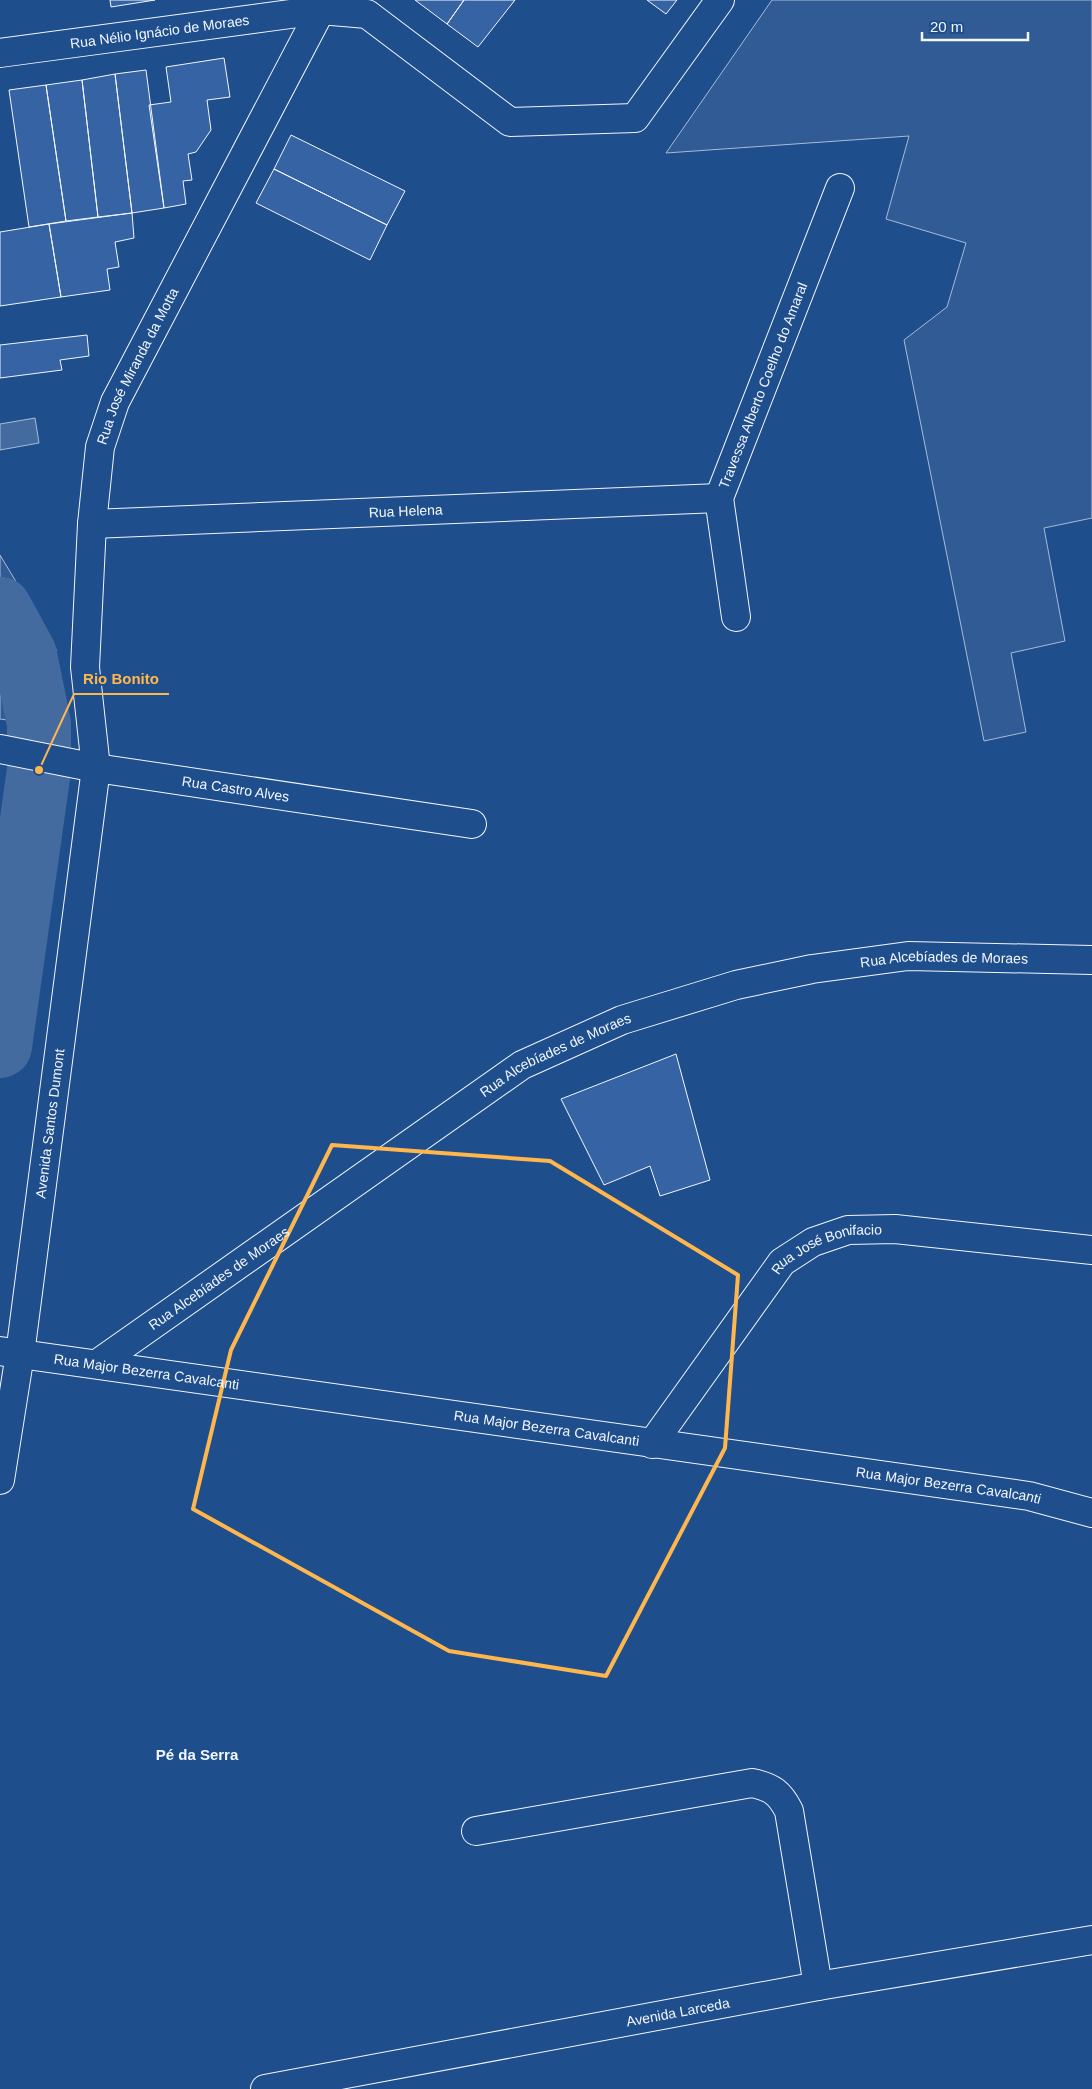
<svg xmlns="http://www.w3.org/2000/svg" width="1092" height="2089" font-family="Helvetica,sans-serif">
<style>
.green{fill:#305b95;stroke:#a8bbd7}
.water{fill:#446ba0;stroke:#a8bbd7}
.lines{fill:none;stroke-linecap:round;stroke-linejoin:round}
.river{stroke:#446ba0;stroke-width:64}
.building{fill:#3563a3;stroke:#f2f6ff}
.minor-casing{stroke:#f2f6ff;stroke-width:30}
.minor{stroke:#1f4e8c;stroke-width:28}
.marked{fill:none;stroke:#ffb74d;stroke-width:4;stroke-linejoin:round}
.labels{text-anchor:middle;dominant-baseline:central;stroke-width:4;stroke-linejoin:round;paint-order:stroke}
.street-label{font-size:14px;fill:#f2f6ff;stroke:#1f4e8c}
.neighbourhood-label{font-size:15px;font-weight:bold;fill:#f2f6ff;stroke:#1f4e8c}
.leader{fill:none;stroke:#ffb74d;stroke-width:2}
.callout-dot{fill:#ffb74d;stroke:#1f4e8c;stroke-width:2}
.callout-label{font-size:15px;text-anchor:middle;font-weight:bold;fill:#ffb74d;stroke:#1f4e8c;stroke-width:4;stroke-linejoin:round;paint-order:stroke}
</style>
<rect width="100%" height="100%" fill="#1f4e8c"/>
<!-- green -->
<path class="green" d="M772,0h320v518l-48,10 21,113 -54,12 15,79 -42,9 -80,-401 43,-33 19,-64 -80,-24 23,-83 -243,17z
M0,555l15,25 28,68 13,1 -5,77 -51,-7z"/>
<!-- water -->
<path class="water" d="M35,418l4,25 -39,7v-26z"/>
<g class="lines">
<!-- river -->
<path class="river" d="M0,609l25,46 14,69v46l-39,276"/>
</g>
<!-- building -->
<path class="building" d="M110,0h45l-44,7z
M415,0h49l-17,24z
M464,0h51l-37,47 -31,-23z
M647,0h30l-11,14z
M224,58l6,39 -23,3 4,30 -15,22 -8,2 4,26 -9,1 3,23 -22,4 -15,-103 22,-3 -5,-35z
M146,70l18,138 -32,5 -17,-139z
M115,74l17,139 -34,4 -16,-137z
M82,80l16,137 -32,4 -20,-136z
M46,85l20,136 -37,6 -20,-137z
M291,135l114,56 -18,34 -113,-56z
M274,169l113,56 -17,35 -114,-57z
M132,213l2,25 -19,4 4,25 -12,2 3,21 -49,7 -12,-73z
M49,224l12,73 -61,9v-74z
M87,335l2,21 -29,4 2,10 -62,8v-33z
M676,1054l34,126 -50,16 -10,-30 -46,19 -43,-86z"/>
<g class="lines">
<defs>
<g id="minor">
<path id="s1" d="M0,53l320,-43 47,4 143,108 125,-4 85,-118"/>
<path id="s2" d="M92,524l627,-26"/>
<path id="s3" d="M736,617l-17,-119 121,-310"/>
<path id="s4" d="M0,749l96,19 376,56"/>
<path id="s5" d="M0,1351l1029,145 63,17"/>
<path id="s6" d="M97,1364l425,-299 100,-45 114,-35 76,-16 96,-13 184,4"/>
<path id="s7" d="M652,1444l130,-182 31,-20 35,-12 47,-1 197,21"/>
<path id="s8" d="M0,1480l20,-126 76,-586 -11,-101 7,-143 8,-77 15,-45 211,-402"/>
<path d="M476,1831l276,-48c20,4 28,10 37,28l29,175"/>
<path id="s9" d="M265,2089l553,-103 274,-46"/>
</g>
</defs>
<!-- minor casing -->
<use href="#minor" class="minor-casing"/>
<!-- minor -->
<use href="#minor" class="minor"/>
</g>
<!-- marked area -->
<path class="marked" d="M332,1145l218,16 188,114 -13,173 -119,228 -157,-25 -256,-142 38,-159z"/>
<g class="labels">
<!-- street labels -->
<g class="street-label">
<text stroke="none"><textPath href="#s1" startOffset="161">Rua Nélio Ignácio de Moraes</textPath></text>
<text stroke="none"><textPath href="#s8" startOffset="1130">Rua José Miranda da Motta</textPath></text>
<text stroke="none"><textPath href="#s3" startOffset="241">Travessa Alberto Coelho do Amaral</textPath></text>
<text stroke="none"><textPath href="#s2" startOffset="314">Rua Helena</textPath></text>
<text stroke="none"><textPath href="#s4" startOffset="239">Rua Castro Alves</textPath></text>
<text stroke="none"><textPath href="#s6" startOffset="959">Rua Alcebíades de Moraes</textPath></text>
<text stroke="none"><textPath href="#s6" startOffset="554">Rua Alcebíades de Moraes</textPath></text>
<text stroke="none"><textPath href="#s8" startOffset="360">Avenida Santos Dumont</textPath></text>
<text stroke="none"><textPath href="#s7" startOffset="271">Rua José Bonifacio</textPath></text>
<text stroke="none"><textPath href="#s6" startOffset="149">Rua Alcebíades de Moraes</textPath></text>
<text stroke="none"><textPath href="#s5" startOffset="148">Rua Major Bezerra Cavalcanti</textPath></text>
<text stroke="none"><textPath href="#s5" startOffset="552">Rua Major Bezerra Cavalcanti</textPath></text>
<text stroke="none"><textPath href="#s5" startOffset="958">Rua Major Bezerra Cavalcanti</textPath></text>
<text stroke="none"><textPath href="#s9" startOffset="420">Avenida Larceda</textPath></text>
</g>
<!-- neighbourhood labels -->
<g class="neighbourhood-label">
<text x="197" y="1754">Pé da Serra</text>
</g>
</g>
<!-- callouts -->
<path class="leader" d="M39 770L74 694H169"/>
<circle class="callout-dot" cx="39" cy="770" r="5"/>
<g class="callout-label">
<text x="121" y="684">Rio Bonito</text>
</g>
<!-- scale -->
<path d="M922 32v8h106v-8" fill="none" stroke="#f2f6ff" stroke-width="2.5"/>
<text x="930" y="32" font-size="15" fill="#f2f6ff" stroke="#1f4e8c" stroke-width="4" paint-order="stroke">20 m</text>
</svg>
